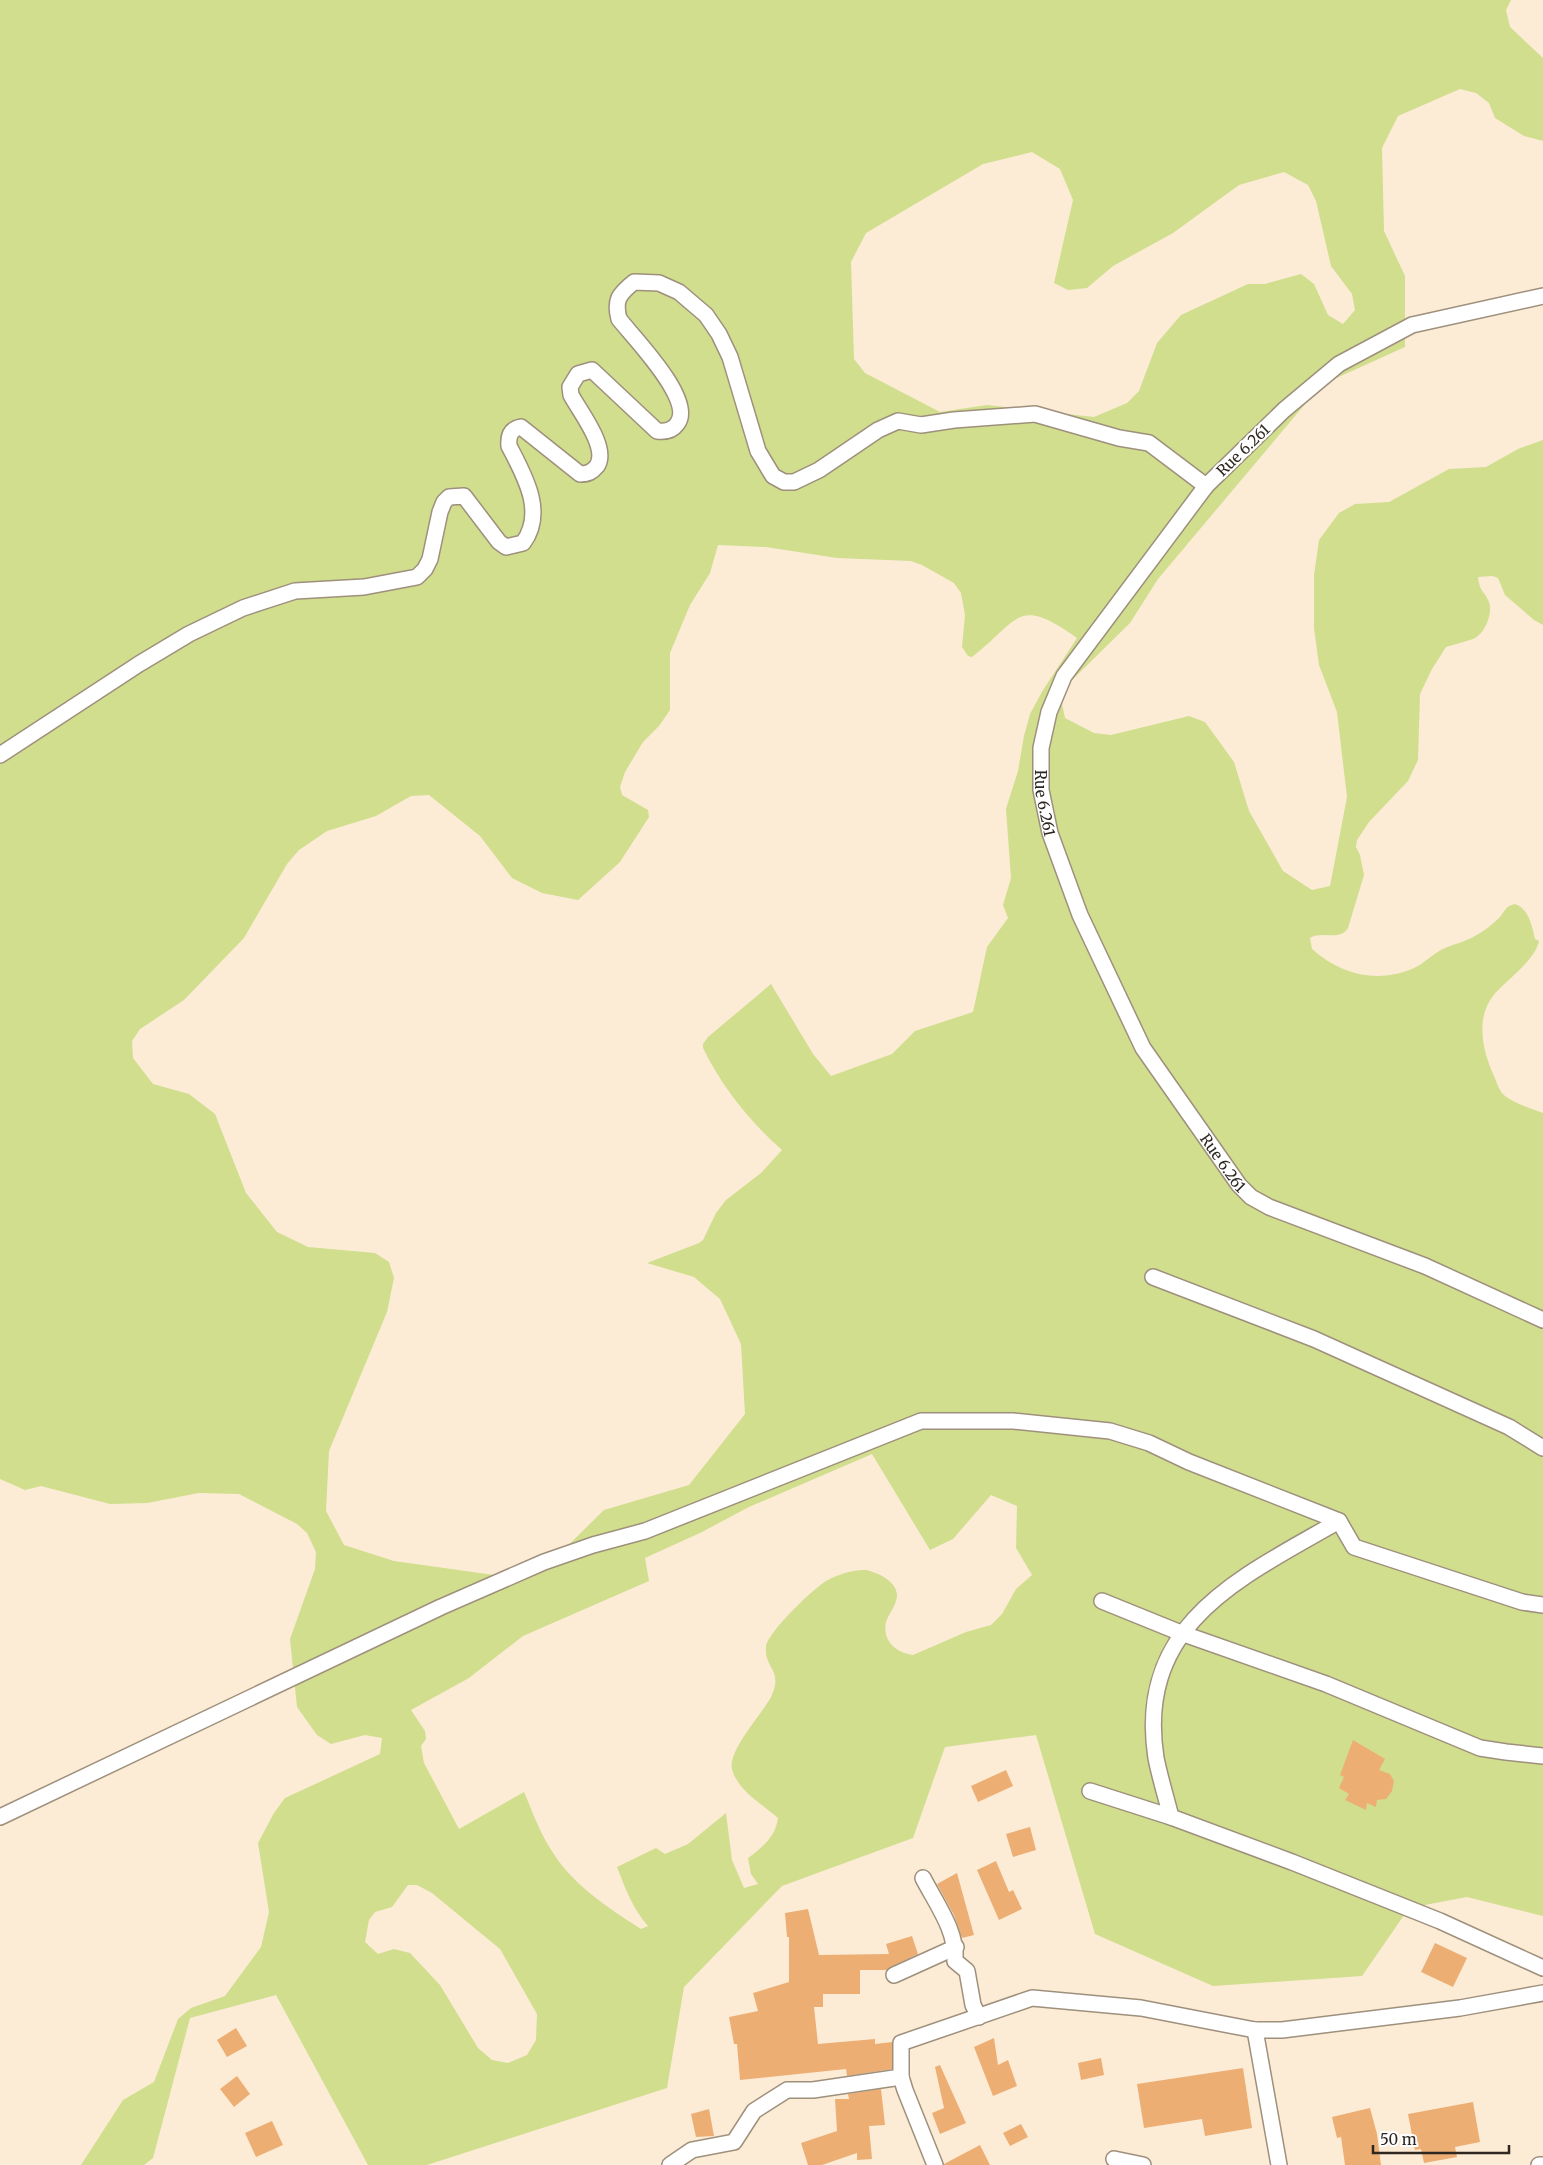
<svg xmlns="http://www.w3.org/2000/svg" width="1543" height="2165" font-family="Merriweather,serif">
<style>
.green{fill:#d0de8e;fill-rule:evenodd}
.building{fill:#edae74}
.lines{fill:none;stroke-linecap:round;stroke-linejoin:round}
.street-casing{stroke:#9e907c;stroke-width:18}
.street{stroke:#fff;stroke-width:15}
.labels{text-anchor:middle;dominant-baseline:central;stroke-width:4.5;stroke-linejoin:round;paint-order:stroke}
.street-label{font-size:15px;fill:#2d271f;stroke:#fff}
</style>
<rect width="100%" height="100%" fill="#fcecd6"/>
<!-- green -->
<path class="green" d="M0,0h1511l-5,10 4,17 33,31v83l-19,-5 -29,-18 -6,-15 -13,-10 -16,-4 -62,27 -16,32 2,83 21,45v71l-73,33 -26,23 -148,176 -28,44 -61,60 -8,16 4,19 29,15 17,2 78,-19 16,6 29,40 15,49 34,60 29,19 18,-4 17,-89 -10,-85 -18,-47 -5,-37v-53l5,-35 20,-27 16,-9 34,-2 60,-33 37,-2 32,-18 25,-9v185l-9,-5 -29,-25 -7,-17 -6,-2 -14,1c2,16 6,13 11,25 4,11 -4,32 -16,37 -8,3 -18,5 -27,8l-14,22 -12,25 -2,66 -10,21 -39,41 -12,18 -1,7 4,8 4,20 -16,53c-9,14 -26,2 -38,10l2,11c29,26 66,35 102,19 11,-5 18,-14 29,-19 10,-5 22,-7 32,-13 8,-4 18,-12 24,-18 6,-7 6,-12 16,-14 14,5 17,22 20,35l4,2c-4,20 -33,39 -46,55 -18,23 -10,56 1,80 3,7 5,15 11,20 11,8 25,12 38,17v803l-76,-19 -58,11 -47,68 -149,10 -118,-52 -59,-199 -91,12 -32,91 -131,48 -98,101 -17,101 -240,77h-59l-92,-170 -86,23 -37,140 -9,7h-63l42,-65 31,-18 24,-63 13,-11 34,-12 36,-49 8,-35 -11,-69 16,-30 11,-15 95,-44 2,-16 -17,-3 -34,9 -14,-9 -20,-28 -7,-68 25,-70 1,-17 -9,-19 -10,-9 -58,-30 -40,-1 -52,10 -37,1 -69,-18 -16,4 -25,-11zM1032,152l28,17 13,31 -19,83 14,7 19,-2 26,-22 60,-33 66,-48 45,-13 24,13 8,16 15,65 21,28 3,16 -12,14 -15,-9 -14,-31 -13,-10 -36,10h-17l-67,31 -24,28 -18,48 -12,12 -33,14 -107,-12 -47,7 -75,-39 -11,-14 -3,-97 15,-29 117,-69zM718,545l48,2 71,11 74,3 11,4 32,18 7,10 4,22 -3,32 6,9 4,1c48,-37 44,-62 105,-19l-34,52 -13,24 -6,22 -6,35 -12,38 5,69 -8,27 5,13 -21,29 -14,65 -58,19 -23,23 -61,22 -18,-22 -42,-70 -63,53 -5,7v4c19,39 47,74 79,102l-21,23 -35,27 -10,13 -13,27 -4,3 -52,20 47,14 26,22 21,45 4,70 -56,71 -85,25 -64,63 -17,6 -129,-18 -50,-16 -18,-34 3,-60 58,-139 7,-34 -5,-16 -14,-9 -67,-6 -31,-15 -31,-39 -31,-79 -26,-20 -36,-10 -20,-26 -1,-17 8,-12 44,-29 60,-62 43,-74 12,-14 28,-19 49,-15 35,-20 18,-1 51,41 32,42 30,15 36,7 42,-38 29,-45 -1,-7 -26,-15 -2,-8 5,-15 18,-30 16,-16 11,-16v-57l20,-48 20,-32zM872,1454l58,96 23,-11 38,-44 26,11 -1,42 16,27 -16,14 -14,25 -11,11 -25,7 -53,23c-17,-2 -31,-14 -27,-33 2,-7 8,-14 10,-21 6,-17 -16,-28 -30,-31 -12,-1 -30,5 -40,11 -13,8 -59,52 -60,66 -2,22 18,23 5,50 -9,17 -43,53 -39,72 5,21 30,35 46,49 -2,18 -16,30 -30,40l3,16 7,10 -14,4 -12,-28 -6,-47 -38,31 -23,10 -9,-6 -39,19c8,21 16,42 31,59l-7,3c-34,-22 -70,-45 -91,-81 -11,-17 -18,-38 -26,-56l-65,37 -35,-66 -3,-17 5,-7 -1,-8 -14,-21 58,-32 54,-42 126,-55 -4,-23 57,-26 47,-25zM408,1885h9l15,8 68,56 37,65 -1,26 -9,15 -19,8 -16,-3 -14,-12 -38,-63 -30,-32 -16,-4 -16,5 -13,-12 4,-22 6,-8 17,-5z"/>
<!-- building -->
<path class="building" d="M1353,1740l32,19 -6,11 11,4 4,7 -2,10 -6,8 -9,1 -1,7 -9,-4 -1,7 -21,-10 4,-6 -10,-6 5,-11 -4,-2z
M1006,1770l7,16 -35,16 -7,-16z
M1030,1827l6,23 -23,7 -7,-23z
M996,1861l13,31 4,-2 9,19 -23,11 -22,-50z
M957,1873l17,62 -12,3 -8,-23 -17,-31z
M808,1909l11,46 70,-1 -3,-10 26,-8 6,18 -32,16h-26v24h-37v13h-9l4,37 57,-5v5l17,-2v27l-45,7 -1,-7 -106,11 -3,-36h-3l-5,-27 29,-6 -5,-18 36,-11v-45h-2l-2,-24z
M1435,1943l32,15 -14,29 -32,-15z
M236,2028l11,18 -20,11 -10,-17z
M994,2038l4,27 10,-5 9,26 -24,10 -19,-49z
M1101,2058l3,17 -23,5 -3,-17z
M940,2065l26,58 -26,11 -8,-21 12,-5 -9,-41z
M1243,2068l9,60 -47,8 -3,-17 -58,9 -7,-44z
M237,2076l13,18 -16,13 -14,-18z
M881,2089l4,36 -16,1 3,33 -15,1v-7l-35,12h-14l-7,-22 36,-12 -2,-32h14l-1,-5z
M1473,2102l7,40 -25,5 2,10 -33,6 -3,-14 -6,1 -7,-36z
M1370,2108l7,26 4,31h-36l-4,-28 -4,1 -5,-21z
M709,2109l5,27 -18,1 -5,-23z
M272,2121l11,24 -27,12 -11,-24z
M1021,2124l7,13 -18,9 -7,-13z
M980,2145l10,20h-46v-1z"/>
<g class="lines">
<defs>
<g id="street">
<path id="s1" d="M1543,296l-131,29 -73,39 -55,46 -78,76 -142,190 -15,36 -8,36v42l9,43 30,82 63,133 96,137 12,12 18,10 156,59 118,54"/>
<path d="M0,755l139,-91 50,-30 54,-26 52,-17 69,-4 53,-10 8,-8 5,-10 10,-47 4,-10 5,-5 15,-1 35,46 7,5 17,-4c23,-31 1,-68 -14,-97 -1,-11 2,-17 12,-19l59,47c8,0 12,-2 17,-8 12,-18 -17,-54 -26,-71l-1,-8 8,-13 14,-4 65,61c8,1 15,0 20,-7 19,-23 -43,-86 -58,-105 -5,-19 0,-25 15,-37l25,1 20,9 27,23 13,19 11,23 28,94 15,25 11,6h10l25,-12 59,-40 20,-9 23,4 33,-5 81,-6 84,24 30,5 57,43"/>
<path d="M1153,1277l161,62 195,88 34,21"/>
<path d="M1339,1521c-97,56 -204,102 -183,237 4,20 10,39 15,59l121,45 148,59 103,47"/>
<path d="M1102,1601l79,32 145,51 154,64 26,4 37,4"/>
<path d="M1090,1791l81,26"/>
<path d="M0,1817l441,-210 103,-45 49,-17 52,-14 276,-110h92l97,10 39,12 40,19 150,59 15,26 168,55 21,3"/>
<path d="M923,1878c14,27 34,53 32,83l12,10 6,34 6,12"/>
<path d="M894,1975l62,-28"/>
<path d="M1255,2030l24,135"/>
<path d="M901,2077l4,13 30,75"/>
<path d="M1114,2159l29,6"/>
<path d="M670,2165l22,-15 42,-8 20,-31 33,-21h26l88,-13v-34l131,-45 109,10 114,22h27l178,-22 83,-15"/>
<path d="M1539,2165h4"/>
</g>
</defs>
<!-- street casing -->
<use href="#street" class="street-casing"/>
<!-- street -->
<use href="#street" class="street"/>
</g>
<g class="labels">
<!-- street labels -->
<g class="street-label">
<text transform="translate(1243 450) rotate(-44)">Rue 6.261</text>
<text stroke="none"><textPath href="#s1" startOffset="766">Rue 6.261</textPath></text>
<text stroke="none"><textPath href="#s1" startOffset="1171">Rue 6.261</textPath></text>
</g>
</g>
<!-- scale -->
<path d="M1373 2145v8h136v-8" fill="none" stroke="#2d271f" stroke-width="2.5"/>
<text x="1380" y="2145" font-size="15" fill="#2d271f" stroke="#ffffff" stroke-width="4" paint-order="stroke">50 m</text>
</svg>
